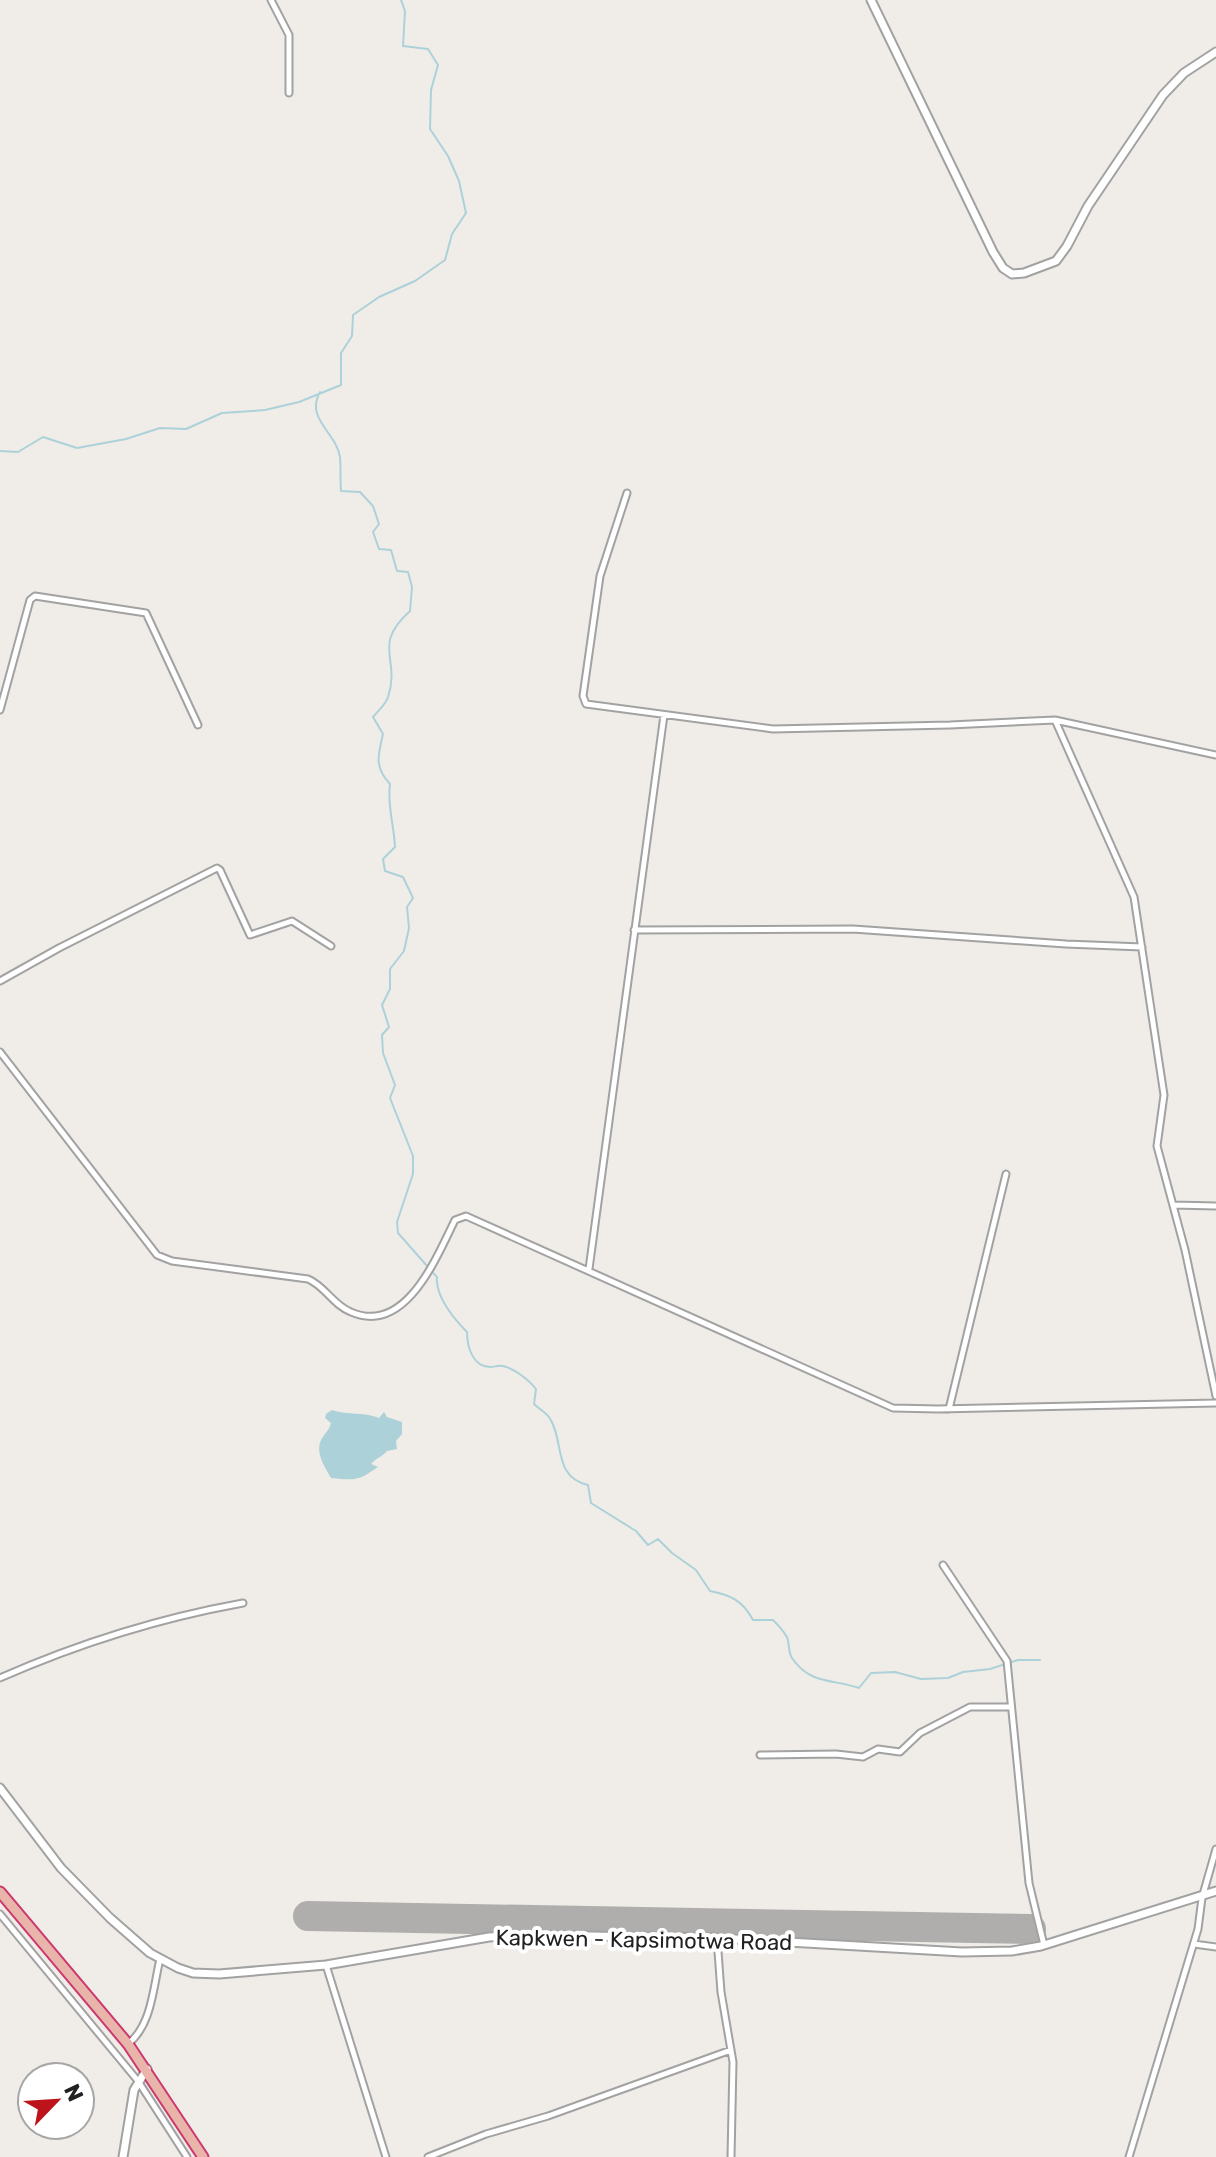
<svg xmlns="http://www.w3.org/2000/svg" width="1216" height="2157" font-family="Rubik,sans-serif">
<style>
.water{fill:#add1d9}
.lines{fill:none;stroke-linecap:round;stroke-linejoin:round}
.stream{stroke:#add1d9;stroke-width:2}
.runway{stroke:#b0aeac;stroke-width:30}
.minor-casing{stroke:#a2a2a2;stroke-width:9}
.tertiary-casing{stroke:#a2a2a2;stroke-width:11}
.trunk-casing{stroke:#ca3971;stroke-width:13}
.minor{stroke:#fff;stroke-width:5}
.tertiary{stroke:#fff;stroke-width:7}
.trunk{stroke:#e9b4a9;stroke-width:9}
.labels{text-anchor:middle;dominant-baseline:central;stroke-width:8;stroke-linejoin:round;paint-order:stroke}
.street-label{font-size:22px;fill:#212121;stroke:#fff}
</style>
<rect width="100%" height="100%" fill="#f0ede8"/>
<!-- water -->
<path class="water" d="M332,1410c16,6 31,1 47,8l5,-6 3,5 15,5v12l-6,7 1,8 -10,2c-5,6 -11,7 -16,13l7,3c-21,15 -24,13 -47,11 -6,-11 -16,-25 -10,-38 3,-6 8,-9 10,-17l-6,-5 1,-4z"/>
<g class="lines">
<!-- stream -->
<path class="stream" d="M320,392c-15,27 16,40 20,65 1,11 0,23 1,34l19,1 13,14 6,18 -6,8 6,17 12,1 6,21 11,1 4,15 -2,24c-39,35 -9,47 -22,86 -2,7 -10,14 -15,20l10,17c-5,21 -9,33 7,50 -3,21 4,41 5,63l-12,12 2,12 18,6 10,21 -6,9 2,21 -5,23 -14,18v20l-8,16 7,22 -7,8 1,18 12,32 -5,13 23,58v18l-16,48 1,11 30,34
M0,451l18,1 25,-15 34,11 49,-9 34,-11 26,1 36,-16 43,-3 34,-8 42,-17v-32l11,-17 1,-21 26,-18 36,-16 30,-21 7,-26 14,-21 -7,-32 -11,-25 -18,-27 1,-39 7,-25 -10,-16 -25,-3 2,-35 -4,-11
M432,1272l5,5c-2,19 17,42 30,55 0,15 6,35 23,35 4,0 9,-2 13,-1 12,3 26,14 33,23l-2,15c4,4 11,8 15,13 16,23 3,60 39,68l3,18 45,28 12,14 10,-6 14,14 24,17 14,21c21,4 33,10 43,29h20c6,6 13,13 15,20 1,6 1,14 4,18 18,27 42,21 67,30l12,-15 24,-1 26,7 27,-1 15,-6 27,-3 28,-9h22"/>
<!-- runway -->
<path class="runway" d="M308,1916l723,13"/>
<defs>
<path id="minor" d="M271,0l18,35v58
M627,493l-27,83 -17,120 3,8 187,25 177,-4 105,-5 79,177 30,198 -7,51 28,104 31,146
M0,710l30,-110 5,-4 111,17 52,112
M1055,720l161,35
M634,930l219,-1 213,15 76,3
M0,981l59,-33 158,-80 3,2 30,65 42,-14 39,25
M0,1052l157,203 15,6 136,18c17,7 25,26 43,33 55,24 86,-56 104,-92l11,-4 427,192 45,1 278,-6
M1173,1205l43,1
M589,1269l75,-554
M949,1409l57,-235
M943,1565l64,96 22,222 15,62
M0,1678c77,-34 160,-60 243,-75
M760,1755l76,-1 27,3 15,-8 22,3 20,-19 50,-26h40
M0,1914l138,167 49,76
M717,1938l4,54 12,70 -2,95
M1194,1944l22,3
M326,1965l60,192
M128,2044c24,-19 25,-56 32,-85
M428,2157l58,-23 62,-18 183,-66
M1129,2157l69,-228 4,-31 14,-49"/>
<path id="tertiary" d="M871,0l122,252 10,16 9,6 12,-1 32,-12 11,-15 21,-40 75,-111 21,-22 32,-21
M0,1788l61,80 49,50 40,35 28,15 15,5 26,1 107,-9 163,-28 35,-2 193,3 245,14 50,-1 29,-5 175,-55
M123,2157l11,-67 13,-21"/>
<path id="trunk" d="M0,1892l128,152 75,113"/>
</defs>
<!-- minor casing -->
<use href="#minor" class="minor-casing"/>
<!-- tertiary casing -->
<use href="#tertiary" class="tertiary-casing"/>
<!-- trunk casing -->
<use href="#trunk" class="trunk-casing"/>
<!-- minor -->
<use href="#minor" class="minor"/>
<!-- tertiary -->
<use href="#tertiary" class="tertiary"/>
<!-- trunk -->
<use href="#trunk" class="trunk"/>
</g>
<g class="labels">
<!-- street labels -->
<g class="street-label">
<text transform="translate(644 1940) rotate(1)">Kapkwen - Kapsimotwa Road</text>
</g>
</g>
<!-- north arrow -->
<g transform="translate(56 2101) rotate(65)"><circle r="38" fill="#ffffff" stroke="#a6a6a6" stroke-width="2"/>
<path d="M0-6L14 30L0 20L-14 30Z" fill="#bd141c"/>
<text y="-12" font-size="22" font-weight="bold" text-anchor="middle" fill="#212121">N</text>
</g>
</svg>
